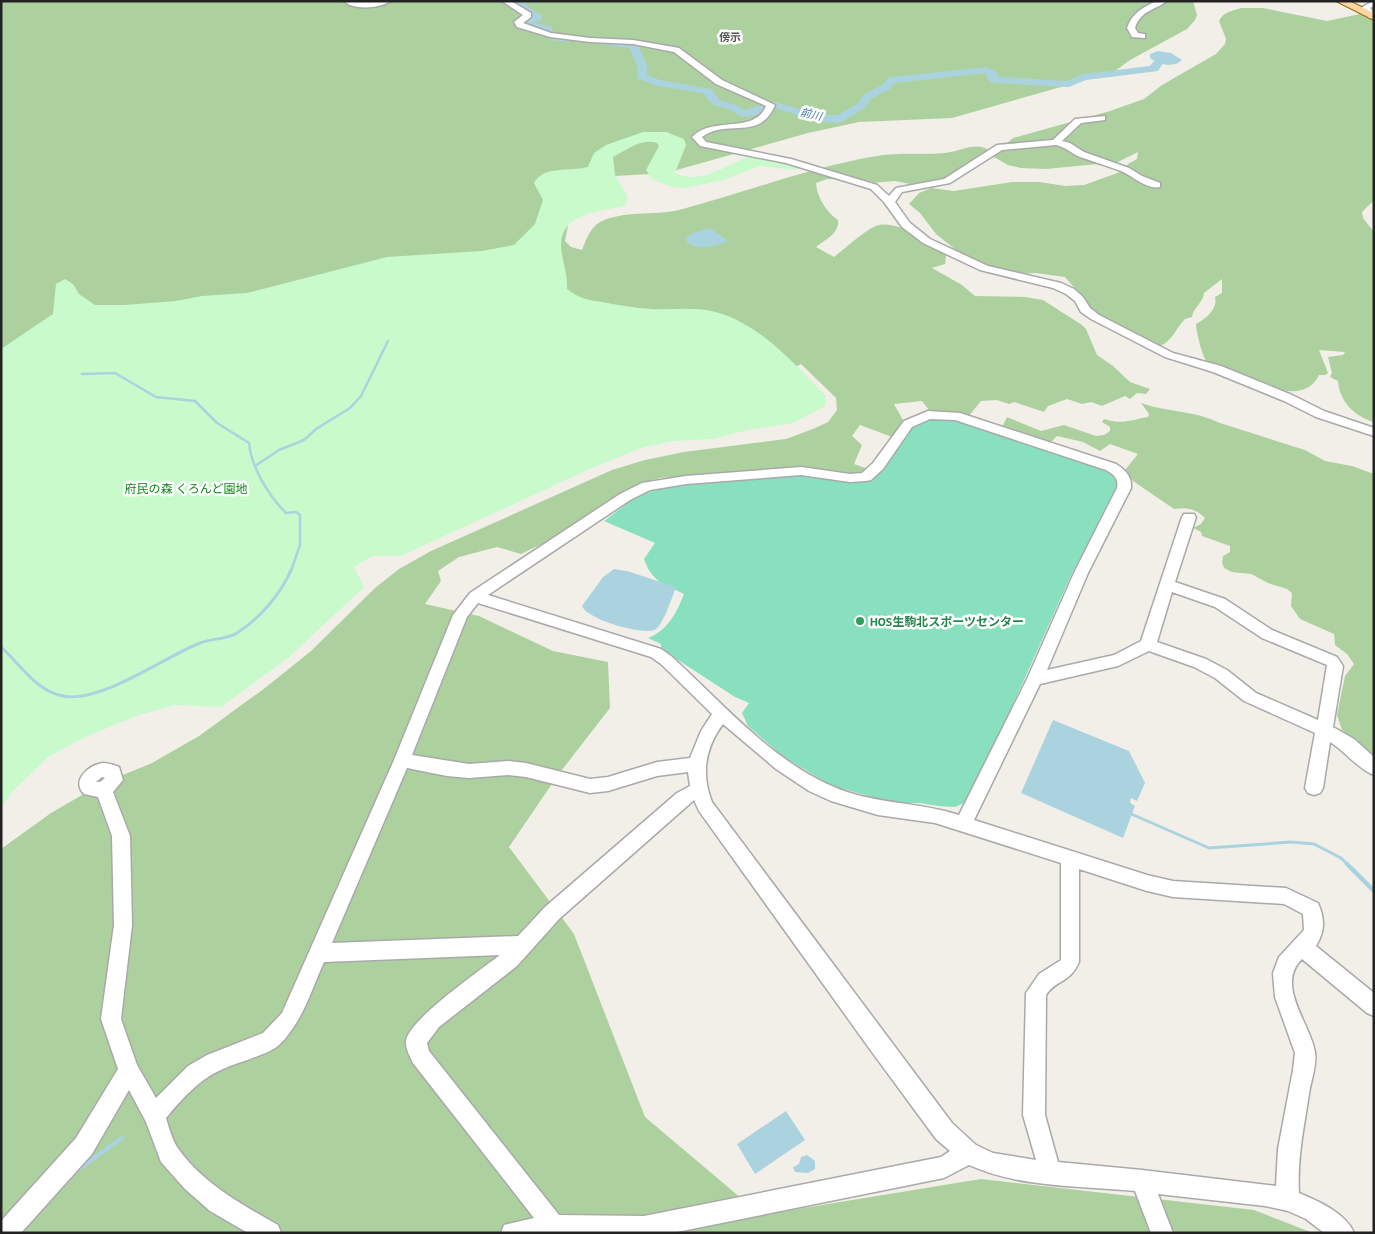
<svg xmlns="http://www.w3.org/2000/svg" width="1375" height="1234" font-family="'PT Sans','Noto Sans JP',sans-serif">
<style>
.forest{fill:#add19e}
.park{fill:#c8facc}
.pitch{fill:#88e0be}
.water{fill:#aad3df}
.lines{fill:none;stroke-linecap:round;stroke-linejoin:round}
.stream-far2{stroke:#aad3df;stroke-width:2.5}
.stream-far1{stroke:#aad3df;stroke-width:3}
.stream{stroke:#aad3df;stroke-width:4.5}
.river{fill:#aad3df;fill-rule:evenodd}
.minor-casing{stroke:#a9a9a9;stroke-width:3}
.major-casing{stroke:#a06b00;stroke-width:2}
.minor{fill:#fff;fill-rule:evenodd}
.major{fill:#fcd6a4;fill-rule:evenodd}
.leisure-dot{fill:#2e9e5b;stroke:#fff;stroke-width:2}
.labels{text-anchor:middle;dominant-baseline:central;stroke-width:5;stroke-linejoin:round;paint-order:stroke}
.far-neighbourhood-label{font-size:11px;font-weight:bold;fill:#555;stroke:#fff}
.far-water-label{font-size:11px;font-style:italic;fill:#4a7aab;stroke:#fff}
.park-label{font-size:12px;fill:#0c8416;stroke:#fff}
.leisure-label{font-size:12px;font-weight:bold;fill:#27864d;stroke:#fff;text-anchor:start}
</style>
<rect width="100%" height="100%" fill="#f2efe9"/>
<!-- forest -->
<path class="forest" d="M1,1h1192l4,14 -2,5 -8,9 -57,31 -15,11 -33,10 -130,37 -93,4 -51,11 -142,40 -50,3 -14,4 -33,41 -4,20 6,6 11,3c4,-10 8,-22 18,-28 24,-12 53,-6 79,-12 66,-17 130,-43 198,-54 22,-4 45,-1 68,-3 17,-2 32,-13 47,-1l-26,13 -18,14 -10,2 -28,3 -15,-3 -24,2 -14,-3 -30,-1 -11,4c1,14 10,29 22,37 2,13 -13,20 -22,27l18,10c9,-7 36,-31 45,-32 23,-4 49,19 67,30l-1,9 -13,4 30,17 13,11 50,1 18,3 39,25 4,4 11,26 16,11 17,16 20,7 -4,5 -9,-1 -7,6 -5,-3 -23,10 -11,-4 -9,2 -15,-5 -19,7 -4,6 -30,-10 -5,2 -12,-4 -16,1 -13,16 -39,-7 -7,-9 -28,3 10,18 -12,15 -32,-12 -8,11 10,9 -8,19 14,5 -7,5 -57,-6h-19l-125,10 -24,7 -92,58 -23,11 -24,-7 -38,10 -21,14 3,10 -16,23 54,12 74,35 55,11 2,46 -52,67 -49,72 65,87 71,183 116,98 220,-36 273,31 59,23h-1312v-384l50,-36 50,-29 51,-21 47,-27 66,-48 46,-37 64,-63 24,-19 32,-18 181,-81 33,-10 39,-8 102,-13 27,-10 15,-7 9,-12 -1,-12 -35,-34 -9,5 -122,19 -669,372z
M1241,8h22l64,13 47,-10v189l-12,12 1,6 11,14v190c-19,-5 -35,-21 -36,-41l-8,-4 2,-4 -4,-16 15,-2 2,-3 -26,-2 9,23 -3,2h-6c-16,33 -61,7 -85,-3 -8,-3 -22,-6 -28,-12 -4,-4 -10,-30 -10,-36 10,-6 22,-14 19,-27l7,-4v-14l-18,14c-1,10 -11,15 -12,24l-7,2c-10,10 -13,24 -28,28l-44,-22 -24,-16 -4,-9 -20,-23 -30,-4 -15,1 -41,-10 -22,-13 -21,-17 -16,-21 -11,-9 10,-11 12,-5 23,3 58,-9h28l25,4 19,-1 39,-14 5,-7 9,-5 1,-7 -20,10 -72,7 -25,-1 -13,-3 -16,-9 21,-18 97,-27 34,-12 18,-14 54,-31 9,-10 1,-5 -7,-18c4,-9 13,-10 22,-13z
M1141,403c26,9 55,8 79,20l85,27 20,11 27,5 22,8v284l-32,-28 -5,-15 8,-39 9,-12 -7,-10 -12,-9 -1,-11 -34,-15 -9,-13 1,-13 -5,-4 -19,-6 -17,-9 -19,-2 -8,-4 -2,-6 1,-6 7,-4v-6l-28,-10 -1,-4 -8,-4 8,-4 4,-6c-9,-9 -18,-11 -31,-9l-41,-28 -8,-11 13,-16 -28,-10 -10,7 -17,-9 -26,-6 -7,7 -48,-16 5,-10 34,14 23,-6 32,11 8,-1 6,-4v-4l-8,-5 2,-3c19,6 26,1 44,-2l1,-3z"/>
<!-- park -->
<path class="park" d="M643,132h23l18,7 2,6 -11,28c24,12 48,-6 71,-15l3,-3 60,13 -16,2 -33,-4 -37,14 -37,8 -14,-1 -19,-7 -7,-10 13,-24 -2,-3c-16,-5 -30,7 -44,14l2,18 13,22 -3,9c-24,5 -65,7 -64,40 1,15 7,28 6,43 11,9 21,11 35,13 16,3 33,6 49,7 22,1 46,-3 68,4 43,13 76,52 107,83l-1,10 -32,17 -45,7 -36,9 -39,2 -32,7 -47,19 -193,89h-29l-18,11 10,20 -76,71 -67,49 -46,-2 -36,10 -56,23 -35,19 -36,35 -11,17v-460l52,-35 3,-30 9,-5 8,5 6,10 16,11h29l52,-4 26,-5 45,-3 140,-36 95,-6 32,-6 21,-21 8,-24 -9,-17c10,-18 36,-11 54,-16l6,-14 12,-8z"/>
<!-- pitch -->
<path class="pitch" d="M932,419h23l153,51 7,3 5,11 -47,87 -99,220 -10,12 -9,4 -17,-1 -18,-3h-25l-63,-17 -48,-29 -36,-31 -6,-13 7,-10 -14,-6 -74,-48v-5l-13,-6c20,-8 28,-24 36,-44 -20,-10 -32,-12 -40,-35l11,-16 -51,-22 33,-25 32,-10 126,-11 52,6 27,-3 37,-50 5,-5z"/>
<!-- water -->
<path class="water" d="M1158,51l13,2 11,7c-8,8 -23,5 -32,-2v-4z
M710,228l18,13c-12,5 -30,11 -41,1l-1,-3 6,-6z
M614,569l13,2 49,16c-4,10 -12,36 -20,42 -10,8 -70,-10 -74,-23l21,-29z
M1053,720l76,31 16,32 -8,18 -6,-3 -1,5 5,3 -12,32 -102,-45z
M786,1111l19,29 -50,34 -18,-30z
M807,1155l8,6v8l-7,4 -13,-1 -2,-5 6,-3 2,-7z"/>
<g class="lines">
<!-- stream-far2 -->
<path class="stream-far2" d="M82,374l33,-1 41,24 39,4 22,22 32,20c2,24 20,53 37,70l10,-1 4,3v30l-9,26
M255,466l24,-16 25,-10 12,-11 34,-21 11,-12 27,-55"/>
<!-- stream-far1 -->
<path class="stream-far1" d="M1,647c19,17 35,44 62,49 37,8 103,-40 137,-53 12,-5 26,-3 37,-10 22,-14 44,-39 54,-63
M1129,813l80,35 82,-6 23,2 27,14 7,7"/>
<!-- stream -->
<path class="stream" d="M1347,864l27,27
M76,1171l46,-33"/>
<!-- river -->
<path class="river" d="M517,1h10l-2,3 17,12 -2,5 -8,1 20,5v6l18,3 5,3c-6,5 -26,2 -33,-4v-4l-21,-5 -2,-6 1,-2 11,-2 -15,-9 -2,-2z
M604,39l33,4 10,22v10l13,5 51,9 9,11 18,6 6,4 31,-8 46,13h17l20,-12 5,-8 19,-10 6,-7 4,-1 95,-10 10,6 2,4 68,4 16,-7 67,-8 4,-5 4,-1 5,3 -5,8 -72,9 -17,7 -75,-4 -4,-1 -5,-9 -90,10 -5,6 -19,10 -5,8 -26,16 -20,-1 -45,-14 -18,7 -15,2 -12,-7 -18,-6 -9,-11 -45,-7 -20,-7 -1,-14 -8,-17 -29,-4 -1,-2z"/>
<defs>
<path id="minor" d="M344,1h47c-11,7 -37,10 -47,0z
M502,1h9l20,12v4l-8,6 28,10 39,5 43,2 46,8 43,32 53,25c-15,37 -48,13 -73,32l4,5 85,17 86,26 12,11 7,-8 48,-9 53,-34 56,-5 22,-21 30,-3v4l-24,3 -19,18 8,2 14,9 45,16 13,8 18,7v4c-13,3 -27,-11 -39,-16 -13,-5 -27,-9 -41,-14 -9,-4 -15,-10 -24,-12l-54,5 -52,33 -48,9 -7,10 15,21 20,16 58,27 73,17 13,6 9,8 7,11 9,7 74,38 48,13 71,29 32,16 50,17v8l-58,-19 -32,-16 -71,-29 -48,-15 -74,-38 -10,-7 -6,-11 -9,-7 -13,-6 -73,-18 -57,-27 -21,-16 -18,-25 -13,-13 -85,-26 -86,-17 -8,-9c21,-22 62,-2 74,-31l-50,-22 -42,-32 -41,-8 -43,-2 -40,-5 -33,-10 -3,-5 9,-7z
M1157,1h10c-12,9 -27,10 -32,27l3,5 7,1v4l-13,-1 -5,-9c5,-15 16,-21 30,-27z
M1374,1v5l-4,2 4,5v5h-5l-7,-11z
M928,411l32,2 156,51c9,6 16,12 15,24l-43,85 -41,97 67,-15 27,-14 41,-124 2,-3h10l2,3 -21,65 50,17 47,31 65,27 6,9 -10,61 21,12 20,18v18c-15,-5 -29,-24 -44,-33l-7,46 -3,5 -6,2 -6,-2 -3,-5 10,-55 -71,-32 -29,-23 -21,-11 -45,-16 -31,15 -78,18 -66,136 173,55 26,6 113,7 32,15c7,16 7,28 -2,43l58,47v23l-7,-3 -65,-54c-27,26 8,64 13,93 2,14 -4,28 -6,42 -5,33 -12,65 -10,99 19,8 47,20 55,40h-30l-18,-14 -18,-8 -23,-5 -107,-12 15,39h-22l-16,-42c-55,-5 -115,-3 -166,-26l-25,13 -272,55h-171l3,-8 30,-7 -121,-155c-3,-6 -8,-16 -7,-22 2,-21 76,-72 94,-86l-176,7c-13,29 -22,61 -45,83 -9,9 -43,18 -56,24 -24,10 -41,30 -57,49 3,10 6,21 11,29 25,36 64,57 101,78l3,8h-33l-38,-22 -25,-22 -24,-27 -15,-40 -17,-32 -37,64 -71,79h-20v-12l75,-83 42,-69 -17,-50 13,-94 -2,-89 -14,-39 -14,-3c-13,-13 4,-29 19,-31 5,0 11,2 16,4l4,13 -10,12 17,44 2,89 -11,94 16,46 19,33 32,-32 19,-11 56,-22 19,-20 112,-253 59,-145 17,-22 150,-99 22,-11 44,-7 115,-9 49,7 12,-1 11,-10 31,-42zM930,419l25,1 151,50c8,5 13,8 11,18l-43,85 -47,106 -68,136c-37,-12 -75,-11 -112,-23 -70,-24 -122,-87 -176,-136l-10,-7 -173,-54 142,-95 20,-10 36,-6 115,-9 49,7 16,-1 5,-1 12,-11 29,-42zM1172,592l43,15 47,31 65,27 -9,55 -62,-27 -29,-23 -21,-11 -49,-17zM478,603l173,54 10,7 51,50 -11,17 -11,27 -33,4 -49,15 -18,2 -64,-16 -18,-2 -39,3 -57,-9 55,-138zM723,724l53,45 33,22 22,10 47,14 57,8 126,40v97l-22,14 -13,19 -3,122 13,45 -43,-7 -17,-8 -24,-22 -240,-321c-11,-28 -7,-54 11,-78zM407,768l40,8 22,2 39,-3 18,2 64,16 18,-2 49,-15 31,-4 2,14 -13,7 -132,114 -27,29 -186,7zM102,777l3,1 -5,4h-4zM694,800l5,11 170,237 67,91 14,12 -9,6 -297,59 -85,-1 -130,-164 -2,-8 12,-16 78,-61 42,-47zM1079,869l68,22 26,6 111,7 19,10 1,16 -25,27 -6,16 2,24 20,56 -2,17 -15,79 -2,37 -134,-16 -84,-8 -13,-47 1,-120c11,-16 24,-12 33,-33z"/>
<path id="major" d="M1336,1h13l25,12v7z"/>
</defs>
<!-- minor casing -->
<use href="#minor" class="minor-casing"/>
<!-- major casing -->
<use href="#major" class="major-casing"/>
<!-- minor -->
<use href="#minor" class="minor"/>
<!-- major -->
<use href="#major" class="major"/>
</g>
<!-- markers -->
<circle class="leisure-dot" cx="860" cy="621" r="5"/>
<g class="labels">
<!-- far-neighbourhood labels -->
<g class="far-neighbourhood-label">
<text x="730" y="37">傍示</text>
</g>
<!-- far-water labels -->
<g class="far-water-label">
<text transform="translate(811 114) rotate(13)">前川</text>
</g>
<!-- park labels -->
<g class="park-label">
<text x="186" y="488">府民の森 くろんど園地</text>
</g>
<!-- leisure labels -->
<g class="leisure-label">
<text x="870" y="621">HOS生駒北スポーツセンター</text>
</g>
</g>
<!-- border -->
<rect width="1375" height="1234" fill="none" stroke="#222222" stroke-width="5"/>
</svg>
